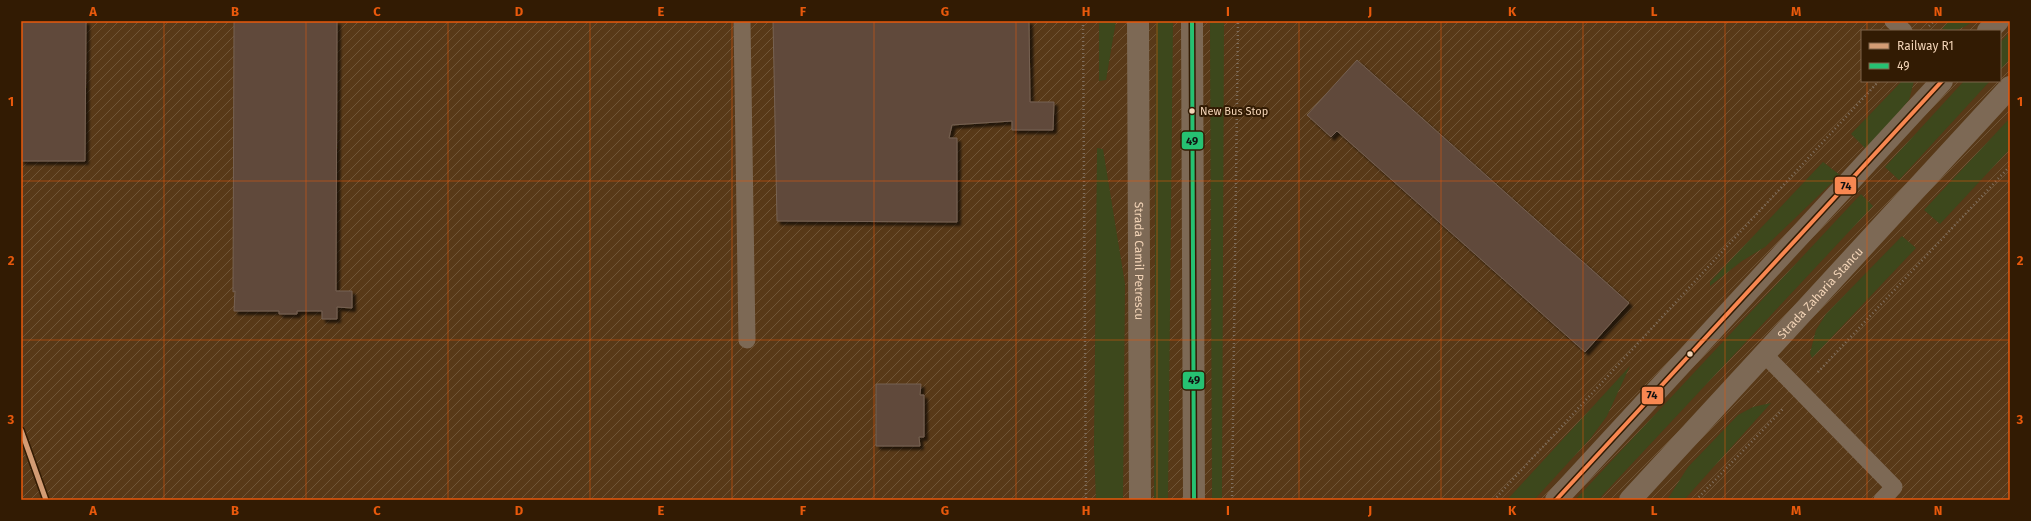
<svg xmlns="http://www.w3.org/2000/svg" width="2031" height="521" font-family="'Fira Sans',sans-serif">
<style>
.industrial{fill:url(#industrial-furrows);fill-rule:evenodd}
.green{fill:#3d481c}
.building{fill:#614a3b;stroke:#766152;filter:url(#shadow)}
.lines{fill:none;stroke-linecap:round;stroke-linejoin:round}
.path{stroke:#807060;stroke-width:2.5;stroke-dasharray:1 3;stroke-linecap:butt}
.service{stroke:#7d6955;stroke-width:17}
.tertiary{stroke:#7d6955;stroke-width:22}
.secondary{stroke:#7d6955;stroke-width:22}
.bus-1-casing{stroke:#321b03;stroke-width:7}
.bus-2-casing{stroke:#321b03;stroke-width:7}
.bus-1{stroke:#26c172;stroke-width:4}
.bus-2{stroke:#f88751;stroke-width:4}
.rail-1-casing{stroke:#321b03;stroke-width:8}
.rail-1{stroke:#d39c74;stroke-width:5}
.grid{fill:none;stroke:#e8590c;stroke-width:1;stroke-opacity:0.55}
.bus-dot{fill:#f2d3b6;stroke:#321b03;stroke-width:1.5}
.labels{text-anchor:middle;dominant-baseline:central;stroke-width:4;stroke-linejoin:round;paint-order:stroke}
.bus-label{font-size:11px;fill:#f2d3b6;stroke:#321b03;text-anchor:start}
.street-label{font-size:12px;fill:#f2d3b6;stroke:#321b03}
.line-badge{stroke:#321b03;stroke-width:1.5}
.pale-badge-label{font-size:11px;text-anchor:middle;font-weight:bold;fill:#111}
.neatline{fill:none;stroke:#e8590c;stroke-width:1.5}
.grid-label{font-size:13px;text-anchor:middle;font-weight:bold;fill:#e8590c}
</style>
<defs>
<pattern id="industrial-furrows" width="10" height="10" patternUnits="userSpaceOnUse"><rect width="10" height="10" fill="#583918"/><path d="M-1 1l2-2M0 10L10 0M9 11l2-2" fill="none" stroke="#705537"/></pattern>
<filter id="shadow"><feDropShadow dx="3.5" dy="3.5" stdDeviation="1" flood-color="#0009"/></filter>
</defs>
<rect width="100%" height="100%" fill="#423221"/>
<!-- industrial -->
<path class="industrial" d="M21,21h1989v479h-1989zM1862,31h138v50h-138z"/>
<!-- green -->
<path class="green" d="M1099,21h17l-10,59 -7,1z
M1156,21h17l-5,479h-14z
M1210,21h14l-2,479h-10z
M1949,21h24c-10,8 -19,11 -31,8z
M2010,32v27l-10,11v-27z
M1902,81h12l-5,19 -42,50 -16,-16z
M1964,81h26l-91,99 -14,-13z
M2010,118v31l-70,75 -16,-14z
M1097,148l6,1 22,135 -2,216h-27l-2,-51z
M1823,162l17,13 -75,72 -23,14 -32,25v-4z
M1861,194l12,12 -275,294h-23z
M1902,236l14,12 -104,110 -2,-5 6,-23 10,-16z
M1630,366l-23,50 -17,23 -56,61h-27z
M1771,403l-87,97h-17l21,-33 50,-52 15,-8z"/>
<!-- building -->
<path class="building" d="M21,21h65l-1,140h-64z
M234,21h103l-1,270h16v17l-15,-1v12h-15v-8h-25v3h-18v-3h-45l1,-20 -2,1z
M773,21h256l1,81h24l-1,28h-41v-9l-60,4 -3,13h8v84l-180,-1z
M1357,60l272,243 -44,49 -248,-221 -6,6 -24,-22z
M876,384h45l-1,11h4v42h-5l1,9h-44z"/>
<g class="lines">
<!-- path -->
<path class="path" d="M1083,21l3,479
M1929,26l5,-5
M1818,372l192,-206
M1232,500l6,-479
M1494,500l385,-419
M1696,500l87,-91"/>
<!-- service -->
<path class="service" d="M742,21l5,319
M1893,21l11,10
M1764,354l130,133 -12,13"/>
<!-- tertiary -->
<g class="tertiary">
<path id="s1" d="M1138,21l2,479"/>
<path d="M1192,21l2,479"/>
</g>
<!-- secondary -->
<g class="secondary">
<path d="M1988,31l10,-10"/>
<path d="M1556,500l386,-419"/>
<path id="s2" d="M1630,500l380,-413"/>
</g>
<defs>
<path id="bus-1" d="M1192,21l2,479"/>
<path id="bus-2" d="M1556,500l386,-419"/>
</defs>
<!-- bus-1 casing -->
<use href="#bus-1" class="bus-1-casing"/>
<!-- bus-2 casing -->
<use href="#bus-2" class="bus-2-casing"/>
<!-- bus-1 -->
<use href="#bus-1" class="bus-1"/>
<!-- bus-2 -->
<use href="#bus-2" class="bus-2"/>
<defs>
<path id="rail-1" d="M21,430l25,70"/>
</defs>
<!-- rail-1 casing -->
<use href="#rail-1" class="rail-1-casing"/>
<!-- rail-1 -->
<use href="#rail-1" class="rail-1"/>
</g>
<!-- grid -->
<path class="grid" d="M164,21v479M306,21v479M448,21v479M590,21v479M732,21v479M874,21v479M1016,21v479M1157,21v479M1299,21v479M1441,21v479M1583,21v479M1725,21v479M1867,21v10M1867,81v419M21,181h1989M21,340h1989"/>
<!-- markers -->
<g class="bus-dot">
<circle cx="1192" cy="111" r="3.5"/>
<circle cx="1690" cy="354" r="3.5"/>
</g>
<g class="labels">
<!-- bus labels -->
<g class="bus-label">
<text x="1200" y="111">New Bus Stop</text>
</g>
<!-- street labels -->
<g class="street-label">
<text stroke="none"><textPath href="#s1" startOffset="240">Strada Camil Petrescu</textPath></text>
<text stroke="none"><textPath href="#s2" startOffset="281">Strada Zaharia Stancu</textPath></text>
</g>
</g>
<g class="line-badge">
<rect x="1181" y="131" width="23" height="19" rx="4" fill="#26c172"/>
<rect x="1834" y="176" width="23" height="19" rx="4" fill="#f88751"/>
<rect x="1182" y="371" width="23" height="19" rx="4" fill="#26c172"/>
<rect x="1641" y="386" width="23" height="19" rx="4" fill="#f88751"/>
</g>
<g class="pale-badge-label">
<text x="1192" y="145">49</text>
<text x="1846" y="190">74</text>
<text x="1194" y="384">49</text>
<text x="1652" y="399">74</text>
</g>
<!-- border -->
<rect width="2031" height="521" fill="none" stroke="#321b03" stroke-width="44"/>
<!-- legend -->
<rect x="1861" y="30" width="140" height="52" fill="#321b03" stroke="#7f654b"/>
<rect x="1869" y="43" width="20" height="6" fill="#d39c74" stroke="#7f654b"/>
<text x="1897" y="50" font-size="12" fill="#f2d3b6">Railway R1</text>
<rect x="1869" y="63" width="20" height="6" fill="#26c172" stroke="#7f654b"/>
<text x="1897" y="70" font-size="12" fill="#f2d3b6">49</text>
<rect x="22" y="22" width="1987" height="477" class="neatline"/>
<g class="grid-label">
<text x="93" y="16">A</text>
<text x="235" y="16">B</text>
<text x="377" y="16">C</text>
<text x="519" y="16">D</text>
<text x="661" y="16">E</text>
<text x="803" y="16">F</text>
<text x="945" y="16">G</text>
<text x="1086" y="16">H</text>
<text x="1228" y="16">I</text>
<text x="1370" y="16">J</text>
<text x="1512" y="16">K</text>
<text x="1654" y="16">L</text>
<text x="1796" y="16">M</text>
<text x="1938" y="16">N</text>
<text x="11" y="106">1</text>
<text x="2020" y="106">1</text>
<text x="11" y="265">2</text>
<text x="2020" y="265">2</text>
<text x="11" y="424">3</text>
<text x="2020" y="424">3</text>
<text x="93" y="515">A</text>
<text x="235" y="515">B</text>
<text x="377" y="515">C</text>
<text x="519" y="515">D</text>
<text x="661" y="515">E</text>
<text x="803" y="515">F</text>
<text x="945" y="515">G</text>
<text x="1086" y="515">H</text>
<text x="1228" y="515">I</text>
<text x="1370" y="515">J</text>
<text x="1512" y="515">K</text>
<text x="1654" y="515">L</text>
<text x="1796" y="515">M</text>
<text x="1938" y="515">N</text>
</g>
</svg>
